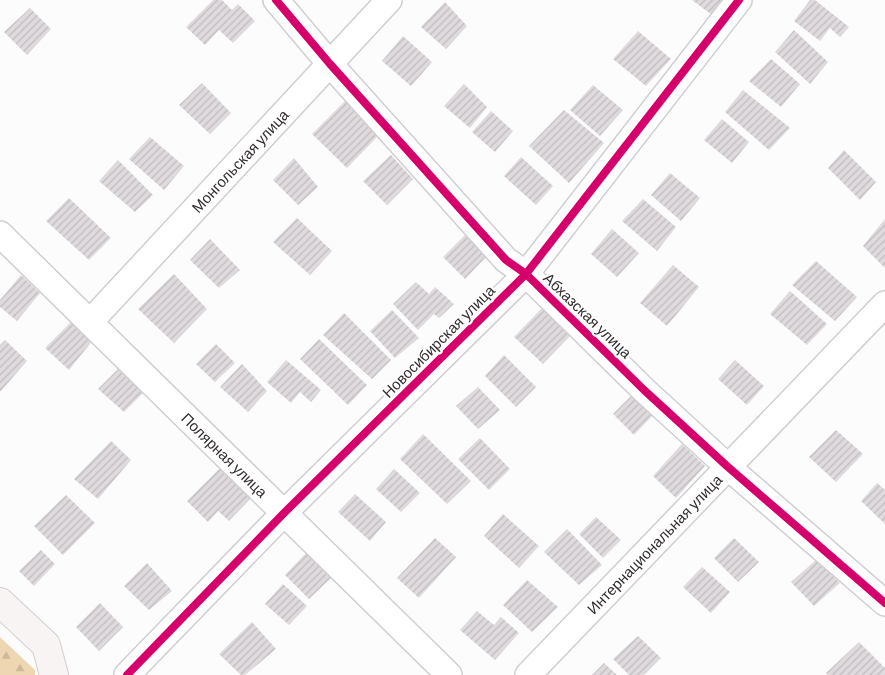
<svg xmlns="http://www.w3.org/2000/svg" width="885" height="675" font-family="Barlow,sans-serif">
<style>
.forest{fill:url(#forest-firs)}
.building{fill:url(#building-hatch)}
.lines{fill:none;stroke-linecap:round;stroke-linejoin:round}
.street-casing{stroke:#d2cecf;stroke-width:28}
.secondary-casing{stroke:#d2cecf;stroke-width:30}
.street{stroke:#fff;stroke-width:25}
.secondary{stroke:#f8f4f4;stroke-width:28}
.cycleway-casing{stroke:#fff;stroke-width:11}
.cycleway{stroke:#d6006c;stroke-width:8}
.labels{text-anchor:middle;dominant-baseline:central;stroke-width:4.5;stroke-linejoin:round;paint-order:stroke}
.street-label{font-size:15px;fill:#322c2d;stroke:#fff}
</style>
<defs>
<pattern id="forest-firs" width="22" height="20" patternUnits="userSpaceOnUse" patternTransform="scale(1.25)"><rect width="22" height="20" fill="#efd6b3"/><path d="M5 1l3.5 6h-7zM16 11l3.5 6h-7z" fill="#cdb89a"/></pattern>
<pattern id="building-hatch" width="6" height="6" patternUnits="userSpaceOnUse" patternTransform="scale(1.25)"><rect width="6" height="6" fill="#dedadd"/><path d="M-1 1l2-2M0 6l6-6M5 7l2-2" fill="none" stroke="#bfbbbe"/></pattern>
</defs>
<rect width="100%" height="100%" fill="#fdfcfc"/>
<!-- forest -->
<path class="forest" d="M0,637l35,33v5h-35z"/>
<!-- building -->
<path class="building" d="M213,0h9l10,10 6,-6 17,17 -22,22 -14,-13 -14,15 -19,-18z
M692,0h31l-11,15z
M810,0h5l34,27 -9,10 -10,-9 -10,13 -26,-20z
M445,2l22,24 -21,23 -25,-22z
M30,8l21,21 -24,26 -23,-23z
M794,30l34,32 -18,22 -35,-32z
M638,31l33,28 -25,27 -33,-27z
M403,36l29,26 -21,24 -29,-25z
M771,59l29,25 -19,23 -32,-26z
M202,83l29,30 -21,21 -31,-29z
M464,84l23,23 -17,21 -26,-22z
M593,85l30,25 -23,26 -30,-26z
M743,90l47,38 -21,22 -44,-38z
M345,101l32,36 -30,31 -35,-34z
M564,110l40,33 -35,40 -40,-37z
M491,111l22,20 -18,21 -23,-20z
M722,119l27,23 -17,21 -28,-23z
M150,137l34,29 -20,24 -35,-31z
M844,150l32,32 -16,18 -32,-32z
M391,155l22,24 -26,26 -24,-24z
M521,157l32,29 -17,19 -32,-29z
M294,158l24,29 -20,18 -25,-25z
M118,160l35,35 -18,17 -36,-31z
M670,173l30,25 -19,23 -30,-26z
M69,198l42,40 -22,22 -43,-39z
M643,199l33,28 -19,24 -35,-30z
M297,218l35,33 -22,24 -37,-33z
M885,219v49l-22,-22z
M612,229l27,24 -22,24 -26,-23z
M468,232l21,22 -24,25 -22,-22z
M210,239l30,31 -21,18 -29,-28z
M816,261l41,36 -22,24 -43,-36z
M673,265l26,22 -32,39 -27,-23z
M174,274l33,35 -33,34 -36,-34z
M21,275l19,18 -23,28 -17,-14v-7z
M416,282l13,12 6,-7 19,17 -15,14 -5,-4 -16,16 -25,-26z
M790,291l37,33 -20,21 -37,-31z
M542,308l28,28 -27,28 -29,-27z
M392,310l27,28 -24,20 -25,-27z
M344,313l47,47 -19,19 -49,-44z
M72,321l21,19 -24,30 -24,-22z
M319,339l48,46 -19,20 -48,-46z
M5,340l22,21 -27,31v-47z
M216,344l19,19 -20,19 -19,-18z
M504,355l32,32 -20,20 -31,-31z
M286,360l35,30 -10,12 -11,-10 -9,11 -24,-21z
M735,360l29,26 -17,19 -29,-26z
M123,364l24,25 -23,23 -26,-23z
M242,364l25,27 -19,21 -28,-25z
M478,387l22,23 -22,19 -22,-23z
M634,393l21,20 -21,22 -21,-21z
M836,430l27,24 -27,28 -27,-25z
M423,434l48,47 -24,23 -47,-45z
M480,438l30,31 -21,21 -31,-31z
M111,441l20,19 -33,39 -24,-20z
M682,444l23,22 -29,32 -23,-22z
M221,467l31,30 -23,24 -11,-10 -10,11 -21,-21z
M394,469l26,24 -19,19 -25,-23z
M877,483l8,7v34l-24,-23z
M355,494l31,28 -16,19 -32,-29z
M66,495l29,28 -32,32 -29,-29z
M503,514l36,32 -20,22 -35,-32z
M596,517l25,23 -18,18 -24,-24z
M567,529l35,36 -23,20 -35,-33z
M435,538l21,19 -37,41 -22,-20z
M734,538l25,24 -21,20 -24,-24z
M41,550l14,14 -21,22 -15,-15z
M307,552l25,25 -23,22 -24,-24z
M816,560l24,23 -26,23 -23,-24z
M147,563l25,28 -23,19 -25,-24z
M702,567l28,25 -19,21 -28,-26z
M527,580l31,27 -26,25 -29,-27z
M283,584l24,22 -18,19 -24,-21z
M100,603l23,24 -24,24 -23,-24z
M477,611l17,14 7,-8 18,16 -24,27 -35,-30z
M252,622l24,27 -31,26h-4l-22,-21z
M638,636l23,22 -17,17h-15l-16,-16z
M859,642l26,26v7h-57l-2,-2z
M604,663l13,12h-25z"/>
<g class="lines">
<defs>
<g id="street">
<path d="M276,0l54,64 176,196 20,14 118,116 84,77 157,136"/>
<path id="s1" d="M0,234l449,441"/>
<path id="s2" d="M90,322l299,-322"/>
<path d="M127,675l157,-162 242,-239 213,-274"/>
<path id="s3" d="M528,675l357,-371"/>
</g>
<path id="secondary" d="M0,602l46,43 8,30"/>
</defs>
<!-- street casing -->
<use href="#street" class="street-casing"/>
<!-- secondary casing -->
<use href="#secondary" class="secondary-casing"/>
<!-- street -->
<use href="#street" class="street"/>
<!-- secondary -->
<use href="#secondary" class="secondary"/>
<defs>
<path id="cycleway" d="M276,0l54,64 176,196 20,14 118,116 84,77 157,136
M127,675l157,-162 242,-239 213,-274"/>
</defs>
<!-- cycleway casing -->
<use href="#cycleway" class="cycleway-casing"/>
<!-- cycleway -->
<use href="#cycleway" class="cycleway"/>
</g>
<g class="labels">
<!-- street labels -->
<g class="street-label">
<text stroke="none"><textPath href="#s2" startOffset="220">Монгольская улица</textPath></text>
<text transform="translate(588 315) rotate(44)">Абхазская улица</text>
<text transform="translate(438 341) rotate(-45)">Новосибирская улица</text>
<text stroke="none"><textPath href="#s1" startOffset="315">Полярная улица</textPath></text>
<text stroke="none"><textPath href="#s3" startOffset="182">Интернациональная улица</textPath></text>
</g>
</g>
</svg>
